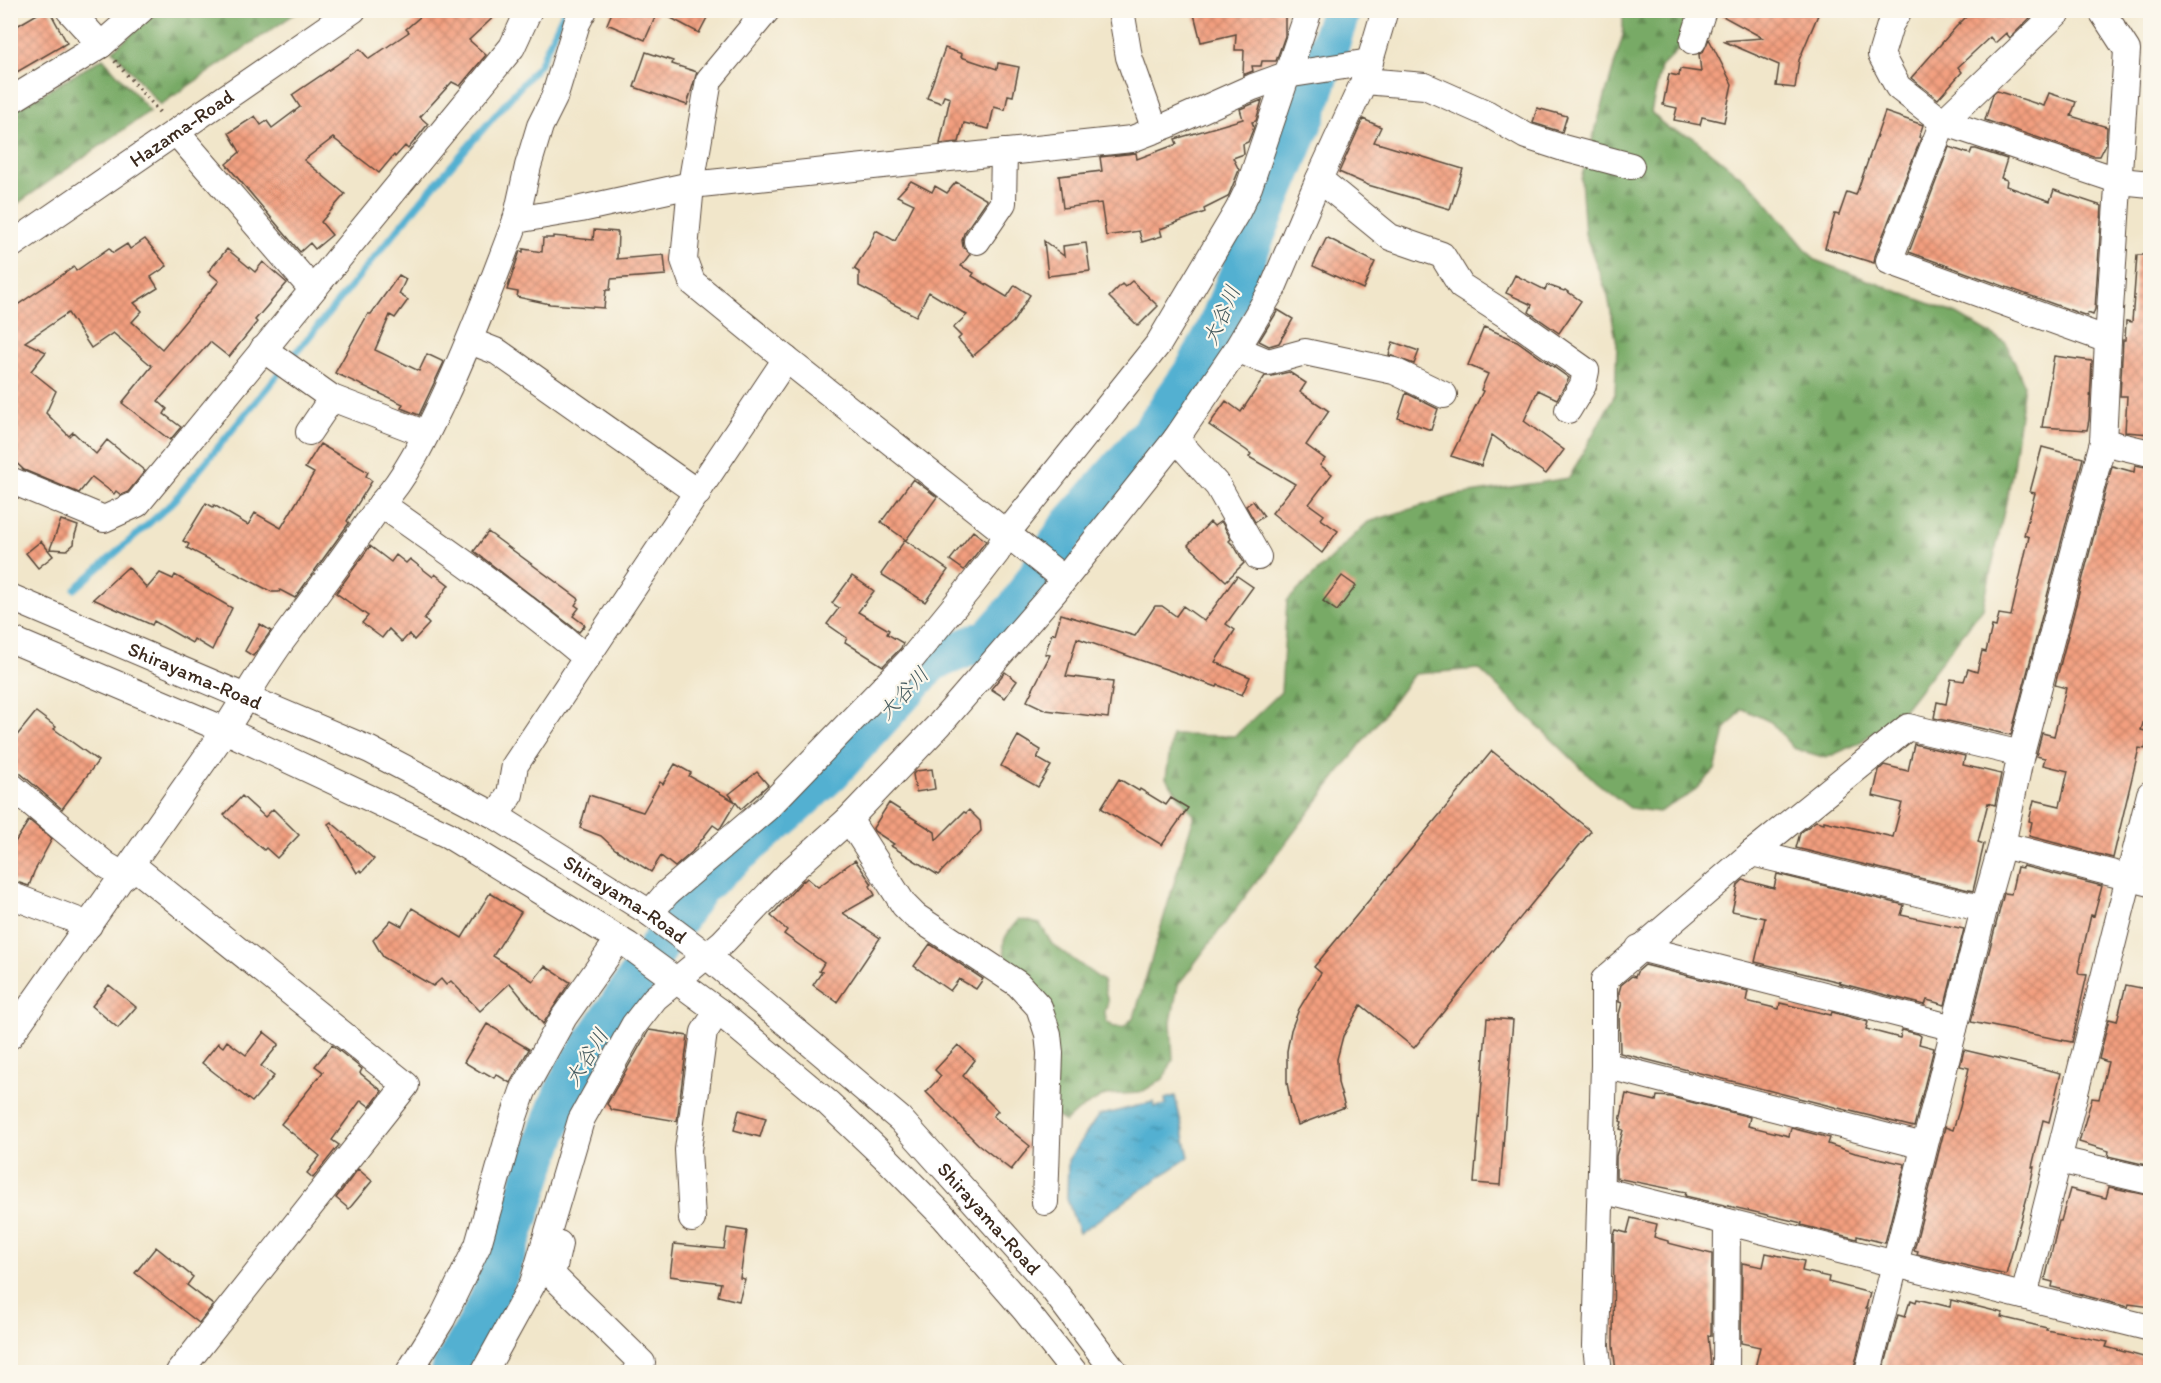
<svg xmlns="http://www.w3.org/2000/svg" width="2161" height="1383" font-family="Itim,'Klee One',sans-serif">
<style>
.forest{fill:url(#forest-firs);stroke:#5a6a42;stroke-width:1.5}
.water{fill:url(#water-ripples);stroke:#466d78;stroke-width:1.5}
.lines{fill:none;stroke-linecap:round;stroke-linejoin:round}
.stream{stroke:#52b0d1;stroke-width:7}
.river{stroke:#52b0d1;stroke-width:40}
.building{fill:url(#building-cross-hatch)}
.minor-casing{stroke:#564638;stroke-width:28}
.path{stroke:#564638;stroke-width:4;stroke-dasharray:1.5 4.5;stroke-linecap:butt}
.minor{stroke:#fff;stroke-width:26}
.labels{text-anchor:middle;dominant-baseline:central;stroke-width:4.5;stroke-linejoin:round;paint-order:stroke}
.street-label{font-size:20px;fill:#3b2a1e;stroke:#fbf7ec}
.water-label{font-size:21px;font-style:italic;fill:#43595d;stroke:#fbf7ec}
</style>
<defs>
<pattern id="forest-firs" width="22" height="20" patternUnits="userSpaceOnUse" patternTransform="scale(1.5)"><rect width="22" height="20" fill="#78aa66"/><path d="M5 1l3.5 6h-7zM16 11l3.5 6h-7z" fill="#648b53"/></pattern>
<pattern id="water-ripples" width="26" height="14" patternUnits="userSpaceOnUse" patternTransform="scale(1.5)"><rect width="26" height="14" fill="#52b0d1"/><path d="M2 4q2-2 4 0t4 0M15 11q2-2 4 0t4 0" fill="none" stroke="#458fa9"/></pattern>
<pattern id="building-cross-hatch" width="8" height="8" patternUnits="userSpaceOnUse" patternTransform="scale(1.5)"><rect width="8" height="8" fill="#f39f7f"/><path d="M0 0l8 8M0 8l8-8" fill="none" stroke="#c68267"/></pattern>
</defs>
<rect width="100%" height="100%" fill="#fbf7ec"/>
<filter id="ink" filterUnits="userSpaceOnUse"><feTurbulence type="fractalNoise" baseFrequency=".0167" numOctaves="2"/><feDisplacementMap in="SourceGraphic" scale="12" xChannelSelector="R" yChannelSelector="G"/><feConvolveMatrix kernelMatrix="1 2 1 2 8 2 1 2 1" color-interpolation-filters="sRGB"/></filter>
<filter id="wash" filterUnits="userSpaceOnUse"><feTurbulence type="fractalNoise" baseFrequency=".008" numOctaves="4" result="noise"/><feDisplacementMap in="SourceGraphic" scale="24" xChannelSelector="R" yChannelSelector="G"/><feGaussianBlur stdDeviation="1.35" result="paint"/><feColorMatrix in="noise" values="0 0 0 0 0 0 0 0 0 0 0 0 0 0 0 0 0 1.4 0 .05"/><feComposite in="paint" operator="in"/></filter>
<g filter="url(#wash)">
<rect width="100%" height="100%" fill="#f1e6ca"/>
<!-- forest -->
<path class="forest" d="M158,11h141l-139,94 -47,-55z
M1623,11h68l-8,34 -22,22 -10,45 17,17 23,7 65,53 59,71 142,54 49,29 18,41 -12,90 -29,134 -81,104 -43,31 -33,15 -33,-10 -22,-26 -28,-13 -17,19 -11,42 -23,23 -33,19 -29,-4 -34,-26 -117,-113 -65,5 -236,311 -7,37 2,38 -10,19 -23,14 -35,2 -29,17 -11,10 -10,-7v-60l-47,-91c-9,-22 -4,-28 11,-45l21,5 12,20 51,37 5,21 -3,9 1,10 8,6h9l9,-8 4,-8 58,-195 -28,-38 6,-43 63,1 46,-44 6,-91 81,-79 89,-27 112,-17 46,-84 2,-50 -9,-48 -23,-62 -4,-55 42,-144z
M103,58l47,53 -139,97 -1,-95z"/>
<!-- water -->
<path class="water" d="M1175,1096l14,61 -110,76 -12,-34 1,-39 30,-44 55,-14 1,5 12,-2 -1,-6z"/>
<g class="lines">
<!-- stream -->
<path class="stream" d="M75,589l97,-86 258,-313 109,-125 26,-55"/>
<!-- river -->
<path class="river" d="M450,1372c10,-18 22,-36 31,-55 36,-79 54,-166 92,-244l126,-186 93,-79 39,-36 100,-110 59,-24 29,-33 48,-76 83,-95 44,-63 18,-32 95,-227 34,-102"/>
</g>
<g id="blocks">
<!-- building -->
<path class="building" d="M44,10h5l18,33 -57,33v-46z
M428,10h73l-32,30 17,15 -26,31 -8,-4 -32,35 8,7 -20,25 -3,-3 -10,11 -1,-2 -15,18 -46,-35 -29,22 41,34 -24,28 11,13 -17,14 -5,-6 -10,9 -74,-88 14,-12 -11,-19 26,-17 6,9 6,-4 5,7 28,-21 -8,-12 68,-46 9,10 40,-27 -3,-3z
M613,10h98l-12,23 -41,-22 -13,29 -38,-16z
M1193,10h92v26l-9,25h-14l-1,5h-9l1,5 -10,4 1,-25h-9l1,-16 -35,8z
M1718,10h102l-21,50 -4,28 -19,-2 3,-21 -56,-24 40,-3 -46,-25z
M1973,10h65l-28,28 -4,-5 -11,10 -5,-6 -32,30 4,5 -24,27 -27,-21 45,-51z
M1709,39l23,45 -8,38 -22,-5 -2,8 -26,-5 3,-12 -14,-3 6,-31 10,2 1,-7 21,3 -2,-18 4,-2z
M945,48l17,6 -1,3 36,12 1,-6 21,4 -6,29 -5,-1 -3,15 -11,-3 -5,22 -25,-6 -5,19 -19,2 10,-46 -6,-2 -3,7 -14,-5z
M646,52l27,9 -1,3 25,8 -10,33 -53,-18z
M1997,91l47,15 5,-13 27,9 -5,14 36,11 -1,17 -6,12h-7l-108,-36 8,-26z
M1262,100l-6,21 -4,1 2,5 -6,15 -5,2 1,10 -11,4 6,12 -11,27 -24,12 1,3 -45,17 2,7 -20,6 -3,-11 -33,5 -5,-33 -38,5 -4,-32 43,-5 -2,-14 36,-4 1,6 40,-15 -2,-5 68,-20 -3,-10z
M1537,108l30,8 -5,16 -29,-9z
M1885,112l38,13 -4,12 2,1 -46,118 -1,7 -49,-15 10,-34 4,1 8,-23 9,3z
M1363,119l18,8 -7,15 89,27 -13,40 -82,-24 -29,-13z
M1949,147l21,7 2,-5h4l31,10 -6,19 6,2 -1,6 44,15 4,-11 48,16 -7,103 -2,6 -5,-2 -1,3 -178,-64z
M911,181l21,11 3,-6 12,7 9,-11 31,18 -23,33 -2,7 1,7 7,7 -9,12 13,7 -2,3 35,21 8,-12 15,10 -17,27 -40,34 -15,-17 3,-3 -8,-8 14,-13 -38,-23 -13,24 -57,-30v-14l-5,-3 15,-23 7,-16 19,11 19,-37 -17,-8z
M594,230l24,2 -1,27 47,-4 2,20 -55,4 -1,11h-4l-2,18 -54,-4 -33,-7 1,-5 -11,-2 13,-39 3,1v-3l19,3 1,-14h10v-2l40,4z
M1328,238l47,24 -12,27 -50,-23 13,-27z
M145,239l22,27 -16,11 7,11 -24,15 8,8 -10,11 30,27 57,-68 -11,-9 19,-23 28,23 8,-10 24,21 -32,37 2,2 -28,35 -19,-15 -52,59 9,8 -3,5 17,13 -11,13 -48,-37 30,-37 -39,-33 -22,15 -23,-35 -43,29 21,10 -15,19 25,20 -10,22 23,23 4,-4 23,22 11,-14 38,31 -17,21 -7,3 -5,-4 -2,3 -22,-17 -13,16 -55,-23 -14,-13v-147l64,-43 2,4 33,-23 4,5 14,-9 3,5z
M1044,241l20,15 -1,-10 23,-3 4,28 -42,5z
M2137,255h14v179l-26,-2 2,-36h-7l3,-56h2l1,-19 6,1z
M399,275l7,4 -7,15 9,6 -13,18 -5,-3 -15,35 44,21 8,-17 17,8 -25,53 -18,-7 2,-4 -68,-31 33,-59h3z
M1515,275l30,15 2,-5 17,6 1,-1 16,11 -22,32 -30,-21 3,-7 -26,-12z
M1132,281l26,25 -20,20 -29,-29 13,-13 3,3z
M1278,310l15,9 -14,24 -10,3 -10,-5z
M1484,327l33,14 52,37 -12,21 -19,-9 -14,31 40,29 -18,24 -54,-39 -11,31 -30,-10 32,-65 -2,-1 7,-16 -20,-9z
M1393,342l26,9 -5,13 -25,-9z
M2054,356l38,5 -3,59 -2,10 -45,-3z
M1289,372l17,11 -6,9 29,19 -23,34 19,14 -5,6 12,9 -23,30 15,11 -3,4 17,12 -16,22 -50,-40 23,-29 -46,-27 2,-3 -5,-4 -37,-25 17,-24 15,11 24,-36h7z
M1406,393l32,16 -7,21 -33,-12z
M320,444l48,28 -2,4 6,5 -25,40 2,2 -54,75 -15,-8 -1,2h-7l-85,-44 2,-4 -6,-3 23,-38 7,4 1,-2 34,20 7,-12 26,15 33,-55 -9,-5z
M2042,447l41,11 -72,277 -77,-17 3,-16 9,2 5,-25 13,2 4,-12 9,3 5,-21 4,1 6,-26 4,1 3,-13 12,2 18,-79 -5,-2 11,-42 -5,-1z
M2135,465l16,3v230l-10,32 8,2 -4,17 -6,-1 -26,110 -84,-22 3,-14 -3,-1 5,-21 26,6 8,-35 -25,-6 2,-7 -9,-2 6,-23 12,3 12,-48 -11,-3 57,-219 22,6z
M913,479l24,18 -31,43 -25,-18z
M1253,501l11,15 -9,6 -9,-16z
M61,520l17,6 -3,9 -1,9 -7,6 -17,-1z
M1221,521l10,18 -2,2 6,6 9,16 -18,18 -38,-36 22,-23 4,4z
M973,531l13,10 -22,29 -14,-10z
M488,532l91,67 -4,6 4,3 -6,8 12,9 -6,7 -105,-81z
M905,540l43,30 -23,32 -44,-28z
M41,541l12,15 -15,12 -12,-15z
M370,546l21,16 5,-7 10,8 4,-4 23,18 2,-3 14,11 -25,34 5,5 -15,16 -5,-6 -7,8 -13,-13 -7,9 -20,-15 6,-7 -32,-23z
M128,567l19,21 13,-15 13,6 2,-4 57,33 -20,42 -18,-11 -2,4 -38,-22 -2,4 -59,-26z
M852,576l22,15 -16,21 31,18 -2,4 16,9 -2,5 -18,18 -38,-24 2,-4 -20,-14 12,-16 -7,-5z
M1237,576l16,11 -27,37 9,6 -20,32 35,15 -8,18 -24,-10 -1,2 -140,-49 -11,38 47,6 -5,36 -62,-8 -19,-9 23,-46 -5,-1 7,-21 3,1 6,-20 74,22 20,-30h7l14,10 7,-10 21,15z
M1342,576l14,10 -19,25 -14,-10z
M260,624l11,7 -18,25 -8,-5z
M1005,672l12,9 -12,17 -14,-9z
M36,712l20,15 -2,2 44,32 -36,48 -42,-36 -10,-3v-26z
M1018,736l23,14 -4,8 14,8 -13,21 -37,-21z
M1914,744l51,12 -2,9 38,9 -6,31 -7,-2 -10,39 6,2 -11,47 -177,-43 4,-15 16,-12 8,2v-2l69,16 9,-34 -29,-7 6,-26 5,-5 24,6z
M1492,751l99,80 -177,217 -53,-43 -18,31 -6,23 1,24 7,24 -47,18 -7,-21 -4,-21v-32l4,-21 8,-21 22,-36 -7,-6z
M675,764l16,9 -2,3 47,26 -15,25 -2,2 -6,-4 -21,27 -17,15 -14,-11 -10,16 -36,-23 -14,-13 -21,-8 9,-33 54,17 17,-30 3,2z
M932,769l3,20 -19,3 -3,-18 3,-3z
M757,772l11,13 -27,24 -12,-15z
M1119,779l20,12 1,-2 26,16 5,-7 17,10 -26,37 -61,-37z
M242,796l23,21 8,-8 26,26 -22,23 -11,-10 -2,2 -40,-35z
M889,803l46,29 1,8 28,-28 2,1 3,-3 11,11 1,10 -43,44 -47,-29 3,-2 -20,-13 -1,-3z
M29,820l23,19 -18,33 -5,14 -19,-6v-30z
M331,822l43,37 -12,13 -2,-2 -3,3 -29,-49z
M855,860l17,24 -2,2 5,9 -32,18 37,25 -43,64 -24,-17 9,-13 -3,-1 5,-8 -40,-29 3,-4 -16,-14 32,-36 1,1 3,-3 11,9z
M2023,866l79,20 -8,30 -3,-1 -13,56 1,3 8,1 -15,67 -101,-20 33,-129 7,1 6,-27 5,1z
M1777,874l127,31 -3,10 63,14 -19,76 -18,-5 -2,5 -86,-22 1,-1 -85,-20 10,-44 -33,-7 6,-26 5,-5 31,8z
M490,893l31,19 -28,44 40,25 12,-15 25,16 -27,42 -33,-41 -30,28 -29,-30 -5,4 -5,-6 -8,7 -50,-29 -10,-17 18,-20 11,6 10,-18 50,30z
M930,944l53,35 -7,10 -17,-10 -9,12 -36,-25z
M1645,965l103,26 -2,10 33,8 1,-6 51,12 1,-3 36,10 -2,7 34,9 2,-8 16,4 3,2 -2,8 15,4 -20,79 -294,-74 -1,-39 3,-11 -3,-1v-10l2,-7 11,-9 3,1 2,-5z
M109,985l27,22 -18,21 -26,-22z
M2126,985l25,5v176l-43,-10 1,-5 -30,-9 13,-44 7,1 9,-37 -9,-3 10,-40 8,2z
M1487,1018l26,2 -13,165 -26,-2z
M487,1024l42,25 -19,34 -14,-9 -2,4 -10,-6 -2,1 -18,-11z
M649,1030l39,6 -11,85 -65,-11 -5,-6z
M264,1032l15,12 -18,22 13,10 -22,26 -50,-39 16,-20 5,4 4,-6 19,14z
M332,1045l30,24 -2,4 22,18 -12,16 -9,-7 -29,40 7,5 -26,33 -6,-5 13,-17 -39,-32 42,-52 -8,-6z
M958,1045l17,15 -12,16 35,35 -5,5 37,30 -19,24 -33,-26 -52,-52 15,-16 -6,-6z
M1964,1050l97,23 -12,49 -6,-2 -11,47h2l-5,23 -23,85 -89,-21 1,-3 -4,-1 31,-123 8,3 7,-23 9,-39 -9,-2z
M1626,1094l30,7 1,-5 14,1 79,20 -2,9 41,10 2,-8 39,10 -2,6 27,9 50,11 -20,79 -28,-7v3l-56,-14 1,-2 -117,-27 1,-4 -70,-14v-22l7,-26 -3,-1 2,-7 -2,-1z
M739,1110l27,8 -6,19 -26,-7z
M358,1169l14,12 -23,28 -13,-11z
M2109,1187l42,9v111l-22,-3 -1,3 -76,-20 1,-5 -8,-2 14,-59h2l9,-32 36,9z
M1631,1218l26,6 -3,13 14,4v2l44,11 -1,82 -3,-1 3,32 -57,5h-38l-3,-26 1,-111 2,-5 11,3z
M727,1228l20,3 -7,47 5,1 -6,22 -21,-5 3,-13 -51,-7 4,-32 50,5z
M156,1247l37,30 -6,8 26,20 -14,18 -64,-50z
M1766,1253l38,8 -2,10 27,6 -1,5 42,11 -4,15h2l-15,64h-99l6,-25 -19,-4 1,-80 21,4z
M1917,1299l33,8 1,-7 52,13 -2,4 46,11 -1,2 62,12 -2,5 45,12v13h-268l15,-57 7,2 4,-13h1l1,-4 5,2z"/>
</g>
</g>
<g filter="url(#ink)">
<use href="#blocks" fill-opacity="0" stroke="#564638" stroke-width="1.5"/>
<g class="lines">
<defs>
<g id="minor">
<path d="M69,10l32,35"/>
<path d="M767,10l-58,70 -18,105 -7,75 8,22 94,77 278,220"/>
<path d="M1121,10l8,47 26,73"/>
<path d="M1899,10l-9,15 -9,30 17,32 45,35 177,59 30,3"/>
<path d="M2060,10l-117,112 -54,139 219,79"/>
<path d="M1693,41l10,-31"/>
<path d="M1364,81l61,5 63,28 38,22 37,12 68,18"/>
<path d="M10,101l91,-56 40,-35"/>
<path d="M176,132l136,157"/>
<path d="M1319,179l71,58 52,18 19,31 53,34 72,51 -3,14 -15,25"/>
<path d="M516,220l12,-54 12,-40 14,-28 23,-75 7,-13"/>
<path d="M977,241l26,-38 1,-51"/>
<path id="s1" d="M10,246l343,-236"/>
<path d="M470,341l28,11 200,141"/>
<path d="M263,349l69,49 94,36"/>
<path d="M1237,349l31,13 37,-10 89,19 50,24"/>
<path d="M309,432l23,-34"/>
<path d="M1176,439l42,47 40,71"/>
<path d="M2103,442l47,11"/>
<path d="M10,480l94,39 33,-15 375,-457 17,-37"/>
<path d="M381,504c70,49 140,98 206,154"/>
<path id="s2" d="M10,597l360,153 126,66 154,97 57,43 193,163 152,169 63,84"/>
<path d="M10,639l215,91 223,105 180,110 90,66 110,92 59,56 58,59 80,92 49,62"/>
<path d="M10,785l96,80 19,11"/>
<path d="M496,816l14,-22 5,-29 271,-406"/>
<path d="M848,820l6,7 50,78 11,11 103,68 21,23 9,27 2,19 -5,149"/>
<path d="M2002,845l148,38"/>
<path d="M1752,853l232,56"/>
<path d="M132,865l274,220 -227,287"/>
<path d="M10,895l79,30"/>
<path d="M650,913l17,-20 100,-85 146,-151 54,-66 30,-39 10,-19 152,-190 79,-133 11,-23 60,-177"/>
<path d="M1639,948l315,80"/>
<path d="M10,1036l205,-291c25,-36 45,-76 72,-111 32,-43 63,-86 94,-130 26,-28 44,-67 61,-102 28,-60 51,-120 74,-182l65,-11 110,-24 441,-46 36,-14 85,-38 33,-12 84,-13"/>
<path d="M1604,1065l320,81"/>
<path d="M2059,1160l91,21"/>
<path d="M1601,1190l549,138"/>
<path d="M692,1219l-4,-69 16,-118 14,-21"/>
<path d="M559,1244l-7,31 90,88 -7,9"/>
<path d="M2024,1296l126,-502"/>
<path d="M409,1372l33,-53 36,-74 36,-128 9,-26 41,-74 55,-78"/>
<path d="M484,1372l49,-89 48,-163 53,-95 21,-27 68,-56 69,-72 56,-50 91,-95 116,-134 121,-152 61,-90 35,-59 47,-111 45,-98 21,-71"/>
<path d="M1599,1372l-3,-26 8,-281v-85l148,-127 156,-126 113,27"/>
<path d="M1726,1372l1,-150"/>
<path d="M1868,1372l116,-463 18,-64 19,-91 82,-312 5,-102 19,-290 -26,-40"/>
</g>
</defs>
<!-- minor casing -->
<use href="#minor" class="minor-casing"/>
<!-- path -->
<path class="path" d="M115,61l45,52"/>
<!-- minor -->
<use href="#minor" class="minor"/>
</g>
</g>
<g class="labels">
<!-- street labels -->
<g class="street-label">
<text stroke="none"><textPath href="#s1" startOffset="208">Hazama-Road</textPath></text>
<text stroke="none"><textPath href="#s2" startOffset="201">Shirayama-Road</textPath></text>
<text stroke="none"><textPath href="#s2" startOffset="687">Shirayama-Road</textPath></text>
<text stroke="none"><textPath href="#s2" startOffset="1173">Shirayama-Road</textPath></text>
</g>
<!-- water labels -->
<g class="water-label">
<text transform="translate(1221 315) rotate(-66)">大谷川</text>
<text transform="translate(903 693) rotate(-47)">大谷川</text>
<text transform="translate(586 1057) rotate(-58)">大谷川</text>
</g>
</g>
<!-- margin -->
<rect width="2161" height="1383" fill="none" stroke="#fbf7ec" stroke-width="36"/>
</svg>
